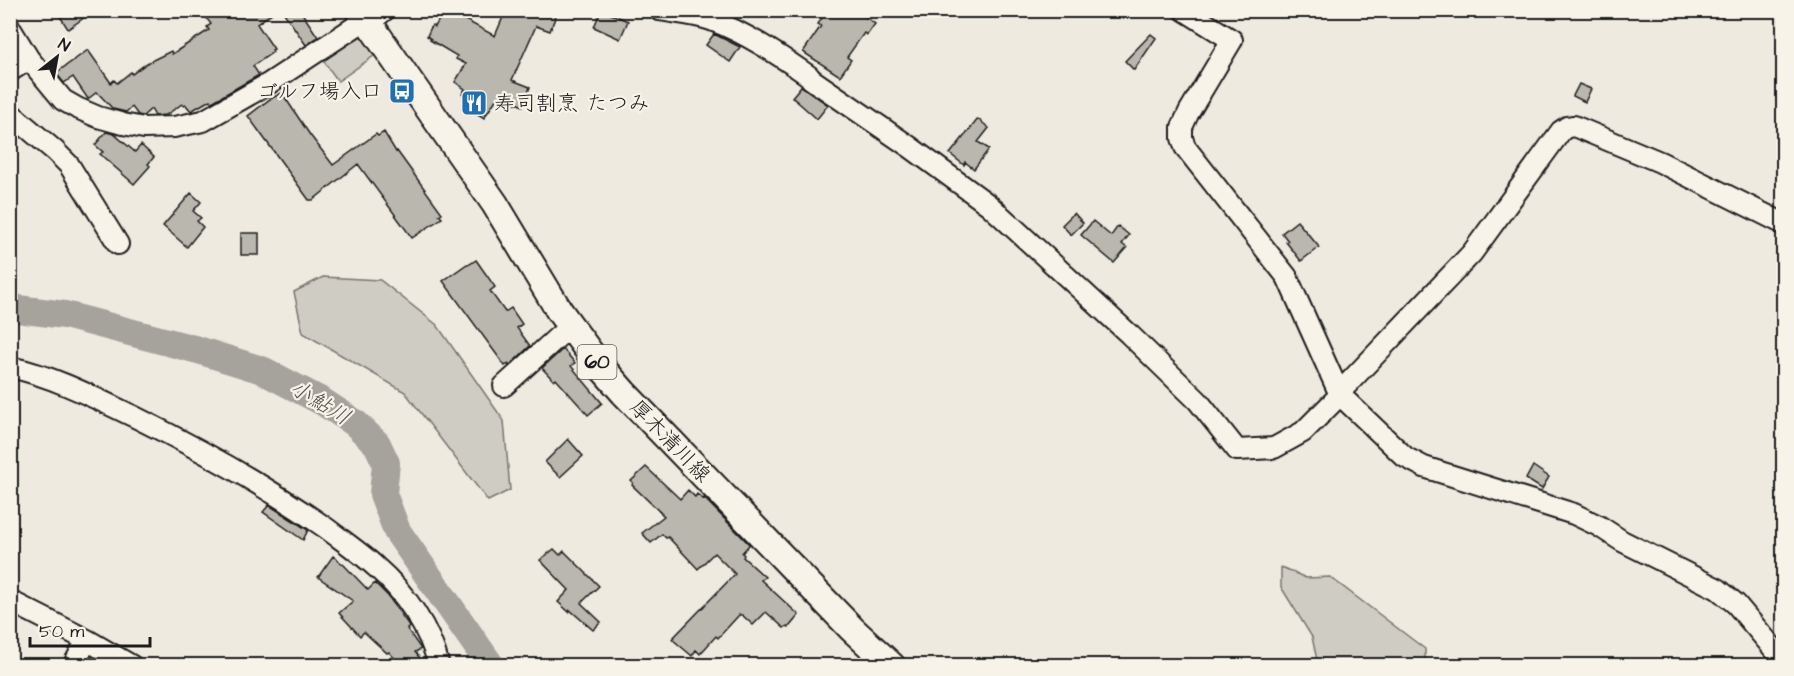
<svg xmlns="http://www.w3.org/2000/svg" width="1794" height="676" font-family="'Architects Daughter','Klee One',sans-serif">
<style>
.green{fill:#cfccc3;stroke:#767470;stroke-width:1.5}
.lines{fill:none;stroke-linecap:round;stroke-linejoin:round}
.river{stroke:#a6a39d;stroke-width:28}
.building{fill:#bab7af;stroke:#1c1c1c;stroke-width:1.5}
.minor-casing{stroke:#1c1c1c;stroke-width:24}
.major-casing{stroke:#1c1c1c;stroke-width:30}
.minor{stroke:#f7f3e8;stroke-width:20}
.major{stroke:#f7f3e8;stroke-width:26}
.labels{text-anchor:middle;dominant-baseline:central;stroke-width:4.5;stroke-linejoin:round;paint-order:stroke}
.shield{fill:#f7f3e8;stroke:#5e5c59;stroke-width:1.5}
.shield-label{font-size:20px;font-weight:bold;fill:#1c1c1c}
.poi-label{font-size:21px;fill:#1c1c1c;stroke:#f7f3e8;text-anchor:end}
.street-label{font-size:21px;fill:#1c1c1c;stroke:#f7f3e8}
.water-label{font-size:22px;font-style:italic;fill:#535250;stroke:#f7f3e8}
</style>
<rect width="100%" height="100%" fill="#eeeae0"/>
<filter id="ink" filterUnits="userSpaceOnUse"><feTurbulence type="fractalNoise" baseFrequency=".0167" numOctaves="2"/><feDisplacementMap in="SourceGraphic" scale="12" xChannelSelector="R" yChannelSelector="G"/><feConvolveMatrix kernelMatrix="1 2 1 2 8 2 1 2 1" color-interpolation-filters="sRGB"/></filter>
<g filter="url(#ink)">
<!-- green -->
<path class="green" d="M363,32l15,21 -40,28 -18,-25z
M323,277l57,3 57,45 67,96 6,69 -22,11 -83,-109 -102,-59 -9,-41z
M1281,567l25,11 24,-1 95,72v16h-107l-6,-28 -31,-50z"/>
<g class="lines">
<!-- river -->
<path class="river" d="M10,308l55,7 133,35 64,20 61,32 32,21 22,21 9,19 -3,31 14,37 94,135"/>
</g>
<!-- building -->
<path class="building" d="M56,10h39l-27,19z
M200,10h76l-19,14 17,25 -2,1 1,2 -20,14 6,9 -47,27 -2,-2 -19,11 -5,-6 -2,1 -2,-2 -16,11 -11,1 -4,-7 -8,7 -5,-1 -6,-8 -6,5 -13,-3 -16,-17 -9,7 -15,-22 -9,6 -8,-10 32,-23 23,33 3,-3 3,3 14,-11 1,2 15,-11 24,-12 1,3 37,-24 -2,-3 4,-3z
M282,10h18l18,27 -12,8z
M444,10h9l11,7 -1,2 32,17 11,-26h52l-8,21 -14,-5 -24,54 18,7 -7,19 -9,-4 -1,3 -16,-7 -13,20 -17,-11 2,-3 -2,-2v-4l-5,-4 3,-5 -10,-7 11,-18 -10,-5 1,-3 -27,-16 1,-1 -4,-3 5,-11 3,2z
M601,10l27,11 -8,18 -26,-12z
M827,10h29l19,14 -8,11 -3,-2 -17,24 4,3 -11,16 -37,-24 18,-26 -3,-2z
M714,34l26,13 -10,15 -24,-17z
M1151,34l5,4 -22,32 -9,-9z
M1579,84l12,5 -6,13 -12,-6z
M801,86l27,19 -11,14 -25,-22z
M282,93l28,42 23,30 43,-31 2,2 6,-4 12,20 1,-1 45,62 -3,2 3,3 -30,20 -54,-74 -45,36h-4l-61,-84 22,-17z
M978,119l11,9 -11,14 11,7 -15,20 -9,-7 -1,3 -14,-11z
M106,132l8,2 21,18 6,-7 13,12 -6,7 2,2 -16,18 -34,-30 3,-2 -8,-7z
M191,193l10,9 -8,9 8,7 -4,3 6,6 -16,20 -24,-21z
M1074,213l9,10 -12,12 -9,-10z
M1093,221l18,15 7,-10 11,9 -7,9 5,4 -13,15 -33,-28z
M1297,221l22,26 -18,14 -15,-19 2,-1 -6,-8z
M241,233h18v22h-18z
M476,260l19,27 -5,4 15,21 6,-4 11,16 -5,4 13,18 -21,20 -1,-2 -3,2 -62,-85 24,-17h3z
M563,349l12,14 -4,3 31,37 -14,12 -32,-36 -2,2 -12,-13z
M568,439l15,17 -23,21 -15,-15z
M1533,466l16,11 -7,12 -16,-10z
M646,467l34,32 8,-9 7,7 2,-3 6,5 1,-1 45,46v1l-7,8 2,2 -1,2 22,20 -4,3 38,35 -10,12 -2,-1 -3,2 -18,-16 -13,13 -11,-10h-3l-21,23 -2,-2 -16,18 -4,-4 -4,6 -20,-17 63,-65 -21,-21 -16,16 -30,-32 -2,1 -4,-4 -11,9 -9,-10 22,-17 -32,-31 1,-2 -2,-2z
M269,505l39,25 -5,10 -40,-28z
M554,549l6,6 4,-4 35,35 -18,17 20,19 -8,8 -23,-20 -1,2 -11,-10 11,-12 -29,-30z
M333,556l11,9 24,25 7,-7 13,13 22,31 -3,2 14,20 -6,3 11,14h-25l-12,-14 -2,1 -23,-21 -4,4 -21,-23 14,-12 -35,-24z"/>
<g class="lines">
<defs>
<path id="minor" d="M659,10c17,3 36,4 52,10 35,13 68,35 98,56l2,3 99,68 79,58 140,129 69,67 39,49 37,-2 29,-16 37,-37
M1184,10l48,30 -43,72 -7,15v11l3,9 102,130 53,118 65,62 19,10 150,47 25,12 23,15 96,48 18,15 48,57
M10,28l19,31 34,41 14,8 21,9 25,7 21,4 30,-1 29,-6 65,-37 91,-60 11,-2 15,-12
M10,71l19,-12
M10,113l45,38 14,14 49,79
M10,367c46,10 85,31 127,51 65,32 129,68 189,110 17,13 35,25 50,39 29,25 54,62 63,99
M504,386l56,-51 15,-3
M1340,392l132,-139 89,-122 6,-4 7,-1 86,36 124,62
M10,601l77,39 45,26
M73,666l14,-26"/>
<path id="major" d="M360,10l135,194 65,108 36,49 28,32 228,236 40,37"/>
</defs>
<!-- minor casing -->
<use href="#minor" class="minor-casing"/>
<!-- major casing -->
<use href="#major" class="major-casing"/>
<!-- minor -->
<use href="#minor" class="minor"/>
<!-- major -->
<use href="#major" class="major"/>
</g>
</g>
<!-- icons -->
<defs>
<symbol id="bus-square" viewBox="-11 -11 22 22"><rect x="-9" y="-9" width="18" height="18" rx="4" fill="#1f6fb2" stroke="#f7f3e8"/><path d="M-5-6H5V4H4V6H2V4H-2V6H-4V4H-5ZM-3.5-4V0h7V-4ZM-3.5 1.2v1.5H-2V1.2ZM2 1.2v1.5H3.5V1.2Z" fill="#fff"/></symbol>
<symbol id="restaurant-square" viewBox="-11 -11 22 22"><rect x="-9" y="-9" width="18" height="18" rx="4" fill="#1f6fb2" stroke="#f7f3e8"/><path d="M-5-6h1v4h1v-4h1v4h1v-4h1v5L-1.5 .5V6h-2V.5L-5-1ZM5-6V6H3V1.5H1.5Q1.5-4 5-6Z" fill="#fff"/></symbol>
</defs>
<g fill-rule="evenodd">
<use href="#bus-square" x="387" y="76" width="30" height="30"/>
<use href="#restaurant-square" x="459" y="88" width="30" height="30"/>
</g>
<g class="labels">
<!-- shield labels -->
<rect class="shield" x="577.5" y="345" width="39" height="34" rx="4.5"/>
<g class="shield-label">
<text x="597" y="362">60</text>
</g>
<!-- poi labels -->
<g class="poi-label">
<text x="382" y="91">ゴルフ場入口</text>
<text x="494" y="103" text-anchor="start">寿司割烹 たつみ</text>
</g>
<!-- street labels -->
<g class="street-label">
<text transform="translate(670 441) rotate(46)">厚木清川線</text>
</g>
<!-- water labels -->
<g class="water-label">
<text transform="translate(320 403) rotate(31)">小鮎川</text>
</g>
</g>
<!-- margin -->
<rect width="1794" height="676" fill="none" stroke="#f7f3e8" stroke-width="36"/>
<rect x="18" y="18" width="1758" height="640" fill="none" stroke="#1c1c1c" stroke-width="2" filter="url(#ink)"/>
<!-- north arrow -->
<g transform="translate(57 57) rotate(31)" stroke="#f7f3e8" stroke-width="4.5" paint-order="stroke">
<path d="M0-4.5L10 22L0 15L-10 22Z" fill="#1c1c1c"/>
<text y="-9" font-size="16" font-weight="bold" text-anchor="middle" fill="#1c1c1c">N</text>
</g>
<!-- scale -->
<path d="M30 637v9h120v-9" fill="none" stroke="#1c1c1c" stroke-width="3"/>
<text x="39" y="637" font-size="18" fill="#1c1c1c" stroke="#f7f3e8" stroke-width="4.5" paint-order="stroke">50 m</text>
</svg>
